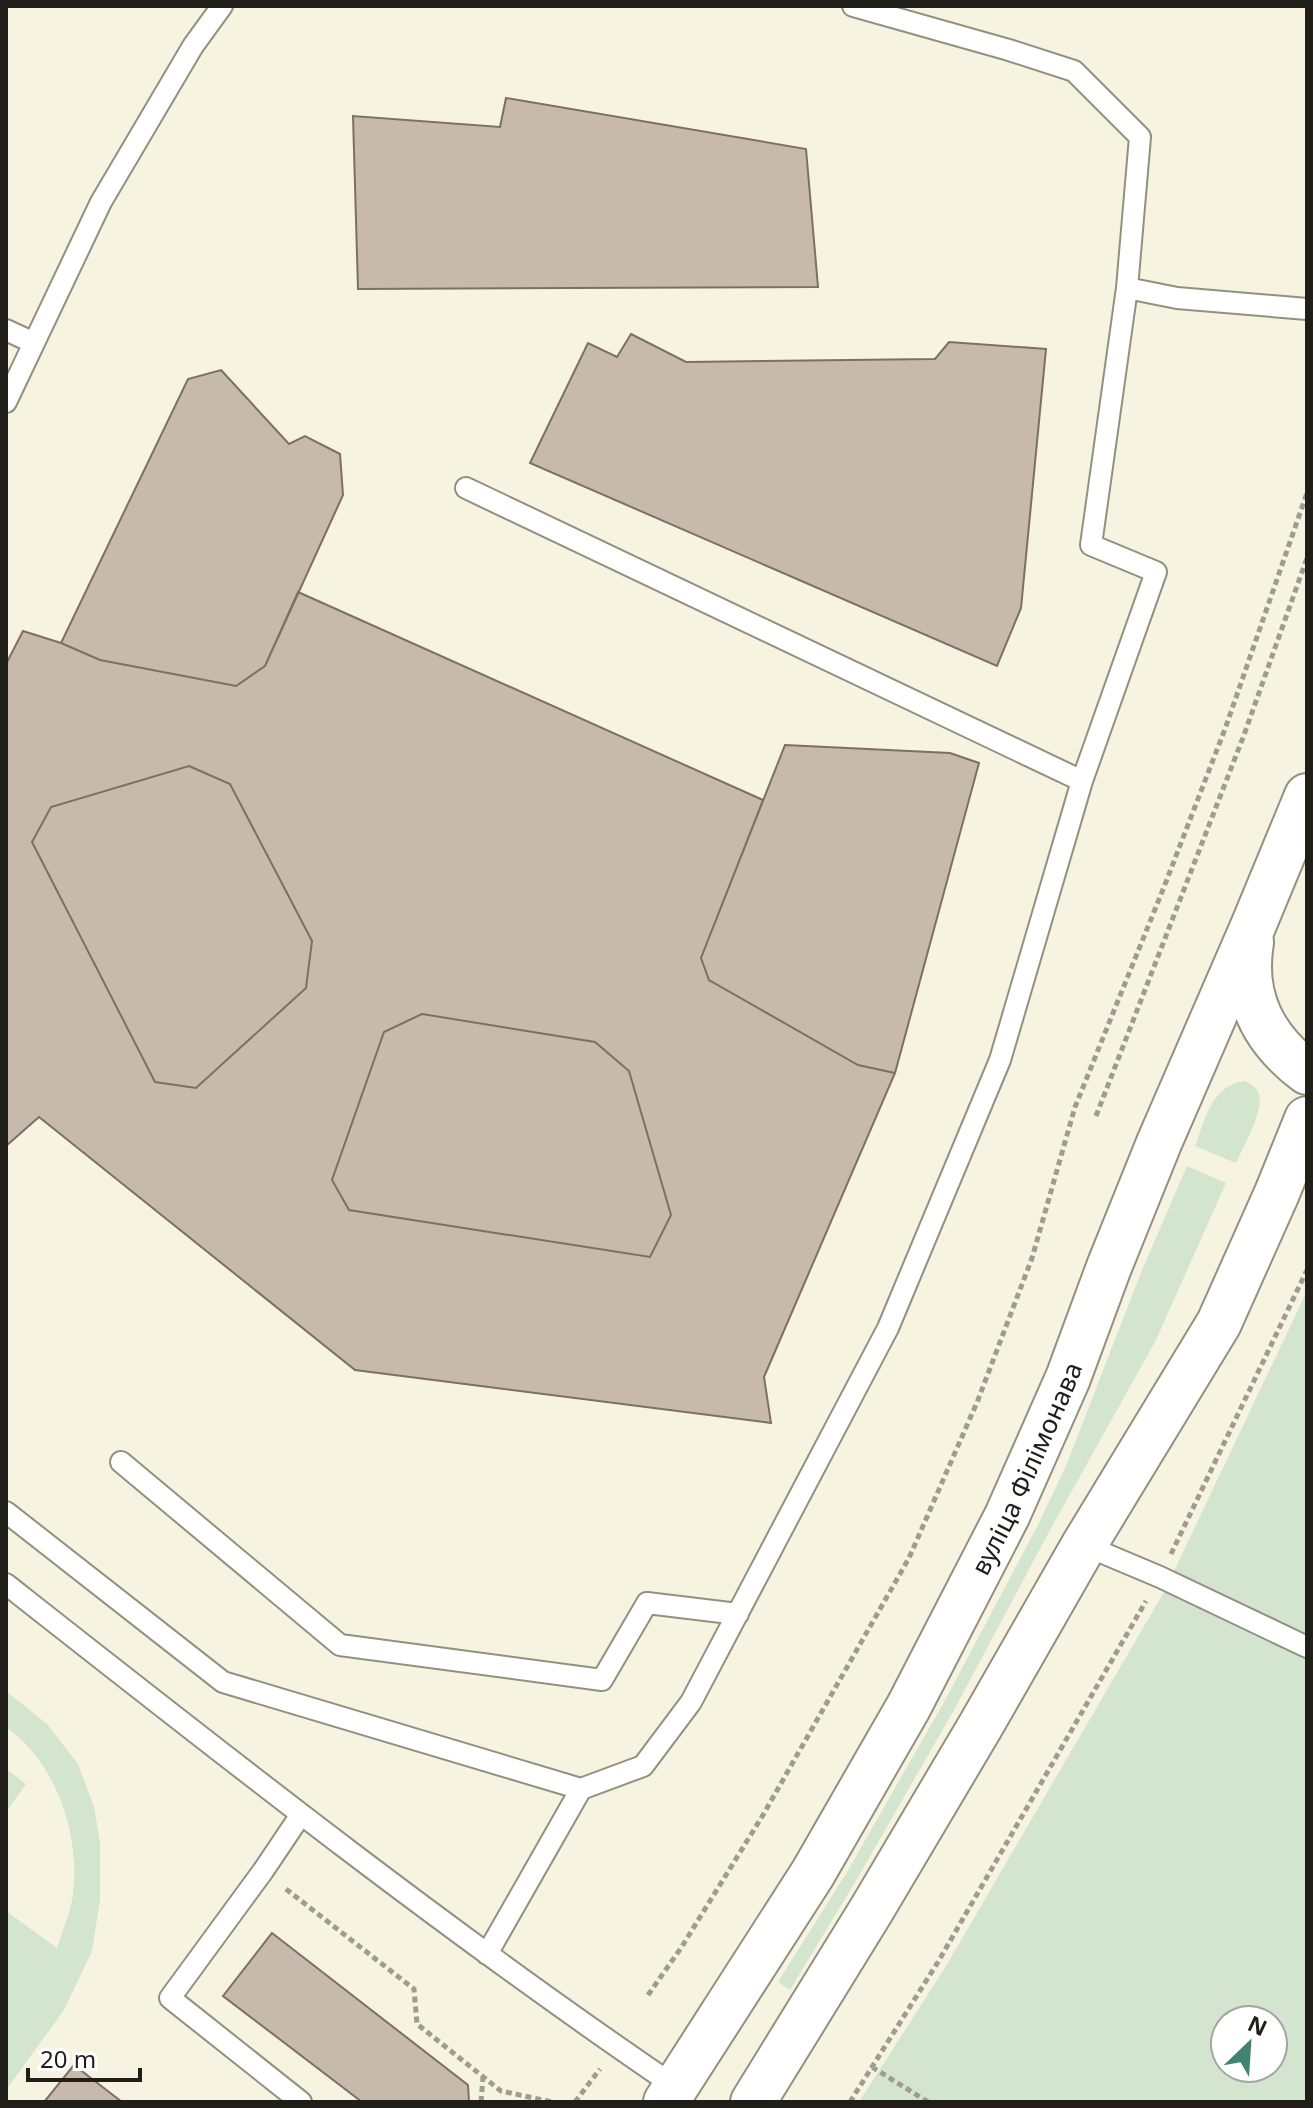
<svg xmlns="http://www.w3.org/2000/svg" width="1313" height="2108" font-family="'Noto Sans',sans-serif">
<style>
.green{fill:#d3e5ce;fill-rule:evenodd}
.building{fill:#c8b9ad;stroke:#7d6f64;stroke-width:2}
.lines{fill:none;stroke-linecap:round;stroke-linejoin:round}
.service-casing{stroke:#93907f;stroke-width:24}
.primary-casing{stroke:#93907f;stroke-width:48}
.path{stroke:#9f9c8f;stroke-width:5;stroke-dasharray:6 4;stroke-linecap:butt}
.service{stroke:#fff;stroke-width:20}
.primary{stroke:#fff;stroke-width:44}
.labels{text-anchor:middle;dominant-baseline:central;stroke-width:7;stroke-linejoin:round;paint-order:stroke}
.street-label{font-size:26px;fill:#1f1e18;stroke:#fff}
</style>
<rect width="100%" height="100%" fill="#f7f3e1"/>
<!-- green -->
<path class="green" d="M1245,1081c6,3 12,6 14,14 5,16 -16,52 -23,68l-41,-17c10,-26 17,-62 50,-65z
M1187,1166l39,17 -70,157 -106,190 -96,180 -97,169 -67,111 -12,-8 69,-110 96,-168 95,-179 28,-59 76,-196z
M1307,1291v811h-448l87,-136 218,-374zM1225,2020h48v48h-48z
M6,1691l41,33 31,40 16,43 6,35v58l-8,51 -28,59 -58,80v-179l51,37c5,-16 12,-32 15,-48 10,-61 -14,-136 -66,-173z
M6,1769l20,15 -20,28z"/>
<!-- building -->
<path class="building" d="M506,98l300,51 12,138 -460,2 -5,-173 147,11z
M631,334l55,28 249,-3 14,-17 97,7 -25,259 -24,58 -467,-203 58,-120 29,14z
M221,370l68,74 16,-8 35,18 3,41 -78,171 -29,20 -136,-26 -39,-17 127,-264z
M298,592l465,208 -62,158 8,22 149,85 37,8 -131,304 7,46 -416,-53 -316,-253 -33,29v-482l17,-33 38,12 39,17 136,26 29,-20z
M785,745l165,8 29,10 -84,310 -37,-8 -149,-85 -8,-22z
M189,766l41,18 82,157 -6,47 -110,100 -41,-6 -123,-240 19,-35z
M422,1014l173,28 34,29 42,144 -21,42 -301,-47 -17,-30 52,-148z
M272,1933l196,152 1,17h-107l-139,-106z
M74,2065l48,37h-78z"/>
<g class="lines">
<defs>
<path id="service" d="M853,6l156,44 65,21 66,66 -13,151 50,10 130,11
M6,330l28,13
M6,402l95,-200 92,-156 29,-40
M466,488l616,293
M121,1462l219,183 262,35 45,-77 91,11
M6,1512l217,170 358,107 62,-23 48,-64 197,-374 112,-268 82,-279 74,-209 -65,-27 36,-257
M1084,1545l76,32 147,70
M6,1584c220,173 439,346 670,503
M300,1816l-37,55 -93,127 131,104
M487,1954l94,-165"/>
<g id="primary">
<path d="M1251,942c-9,55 12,97 56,130"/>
<path id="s1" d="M666,2102l147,-229 96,-167 98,-190 61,-138 41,-111 50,-124 95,-219 53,-128"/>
<path d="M753,2102l119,-193 109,-184 103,-180 135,-222 58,-130 30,-74"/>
</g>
</defs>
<!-- service casing -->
<use href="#service" class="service-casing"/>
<!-- primary casing -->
<use href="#primary" class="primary-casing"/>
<!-- path -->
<path class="path" d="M1096,1116l148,-381 63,-177
M1171,1554l136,-284
M286,1889l128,100 3,35 84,67 51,11
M648,1995l33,-47 82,-133 146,-257 69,-158 54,-142 43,-151 89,-220 61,-158 82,-236
M872,2067l56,35
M481,2102l2,-25
M575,2102l25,-33
M850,2102l88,-140 208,-361"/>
<!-- service -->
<use href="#service" class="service"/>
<!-- primary -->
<use href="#primary" class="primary"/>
</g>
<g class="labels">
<!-- street labels -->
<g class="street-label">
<text stroke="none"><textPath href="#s1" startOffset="730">вуліца Філімонава</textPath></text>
</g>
</g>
<!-- border -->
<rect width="1313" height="2108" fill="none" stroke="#1f1e18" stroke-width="16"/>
<!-- north arrow -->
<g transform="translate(1249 2044) rotate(25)"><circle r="38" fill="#ffffff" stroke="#a5a5a3" stroke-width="2"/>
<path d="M0-6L14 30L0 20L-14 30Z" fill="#428373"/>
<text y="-12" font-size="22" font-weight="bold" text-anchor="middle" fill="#1f1e18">N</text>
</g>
<!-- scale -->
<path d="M28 2068v12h112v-12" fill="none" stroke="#1f1e18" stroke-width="4"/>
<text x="40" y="2068" font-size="24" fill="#1f1e18" stroke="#ffffff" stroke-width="6" paint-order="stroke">20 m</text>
</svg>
